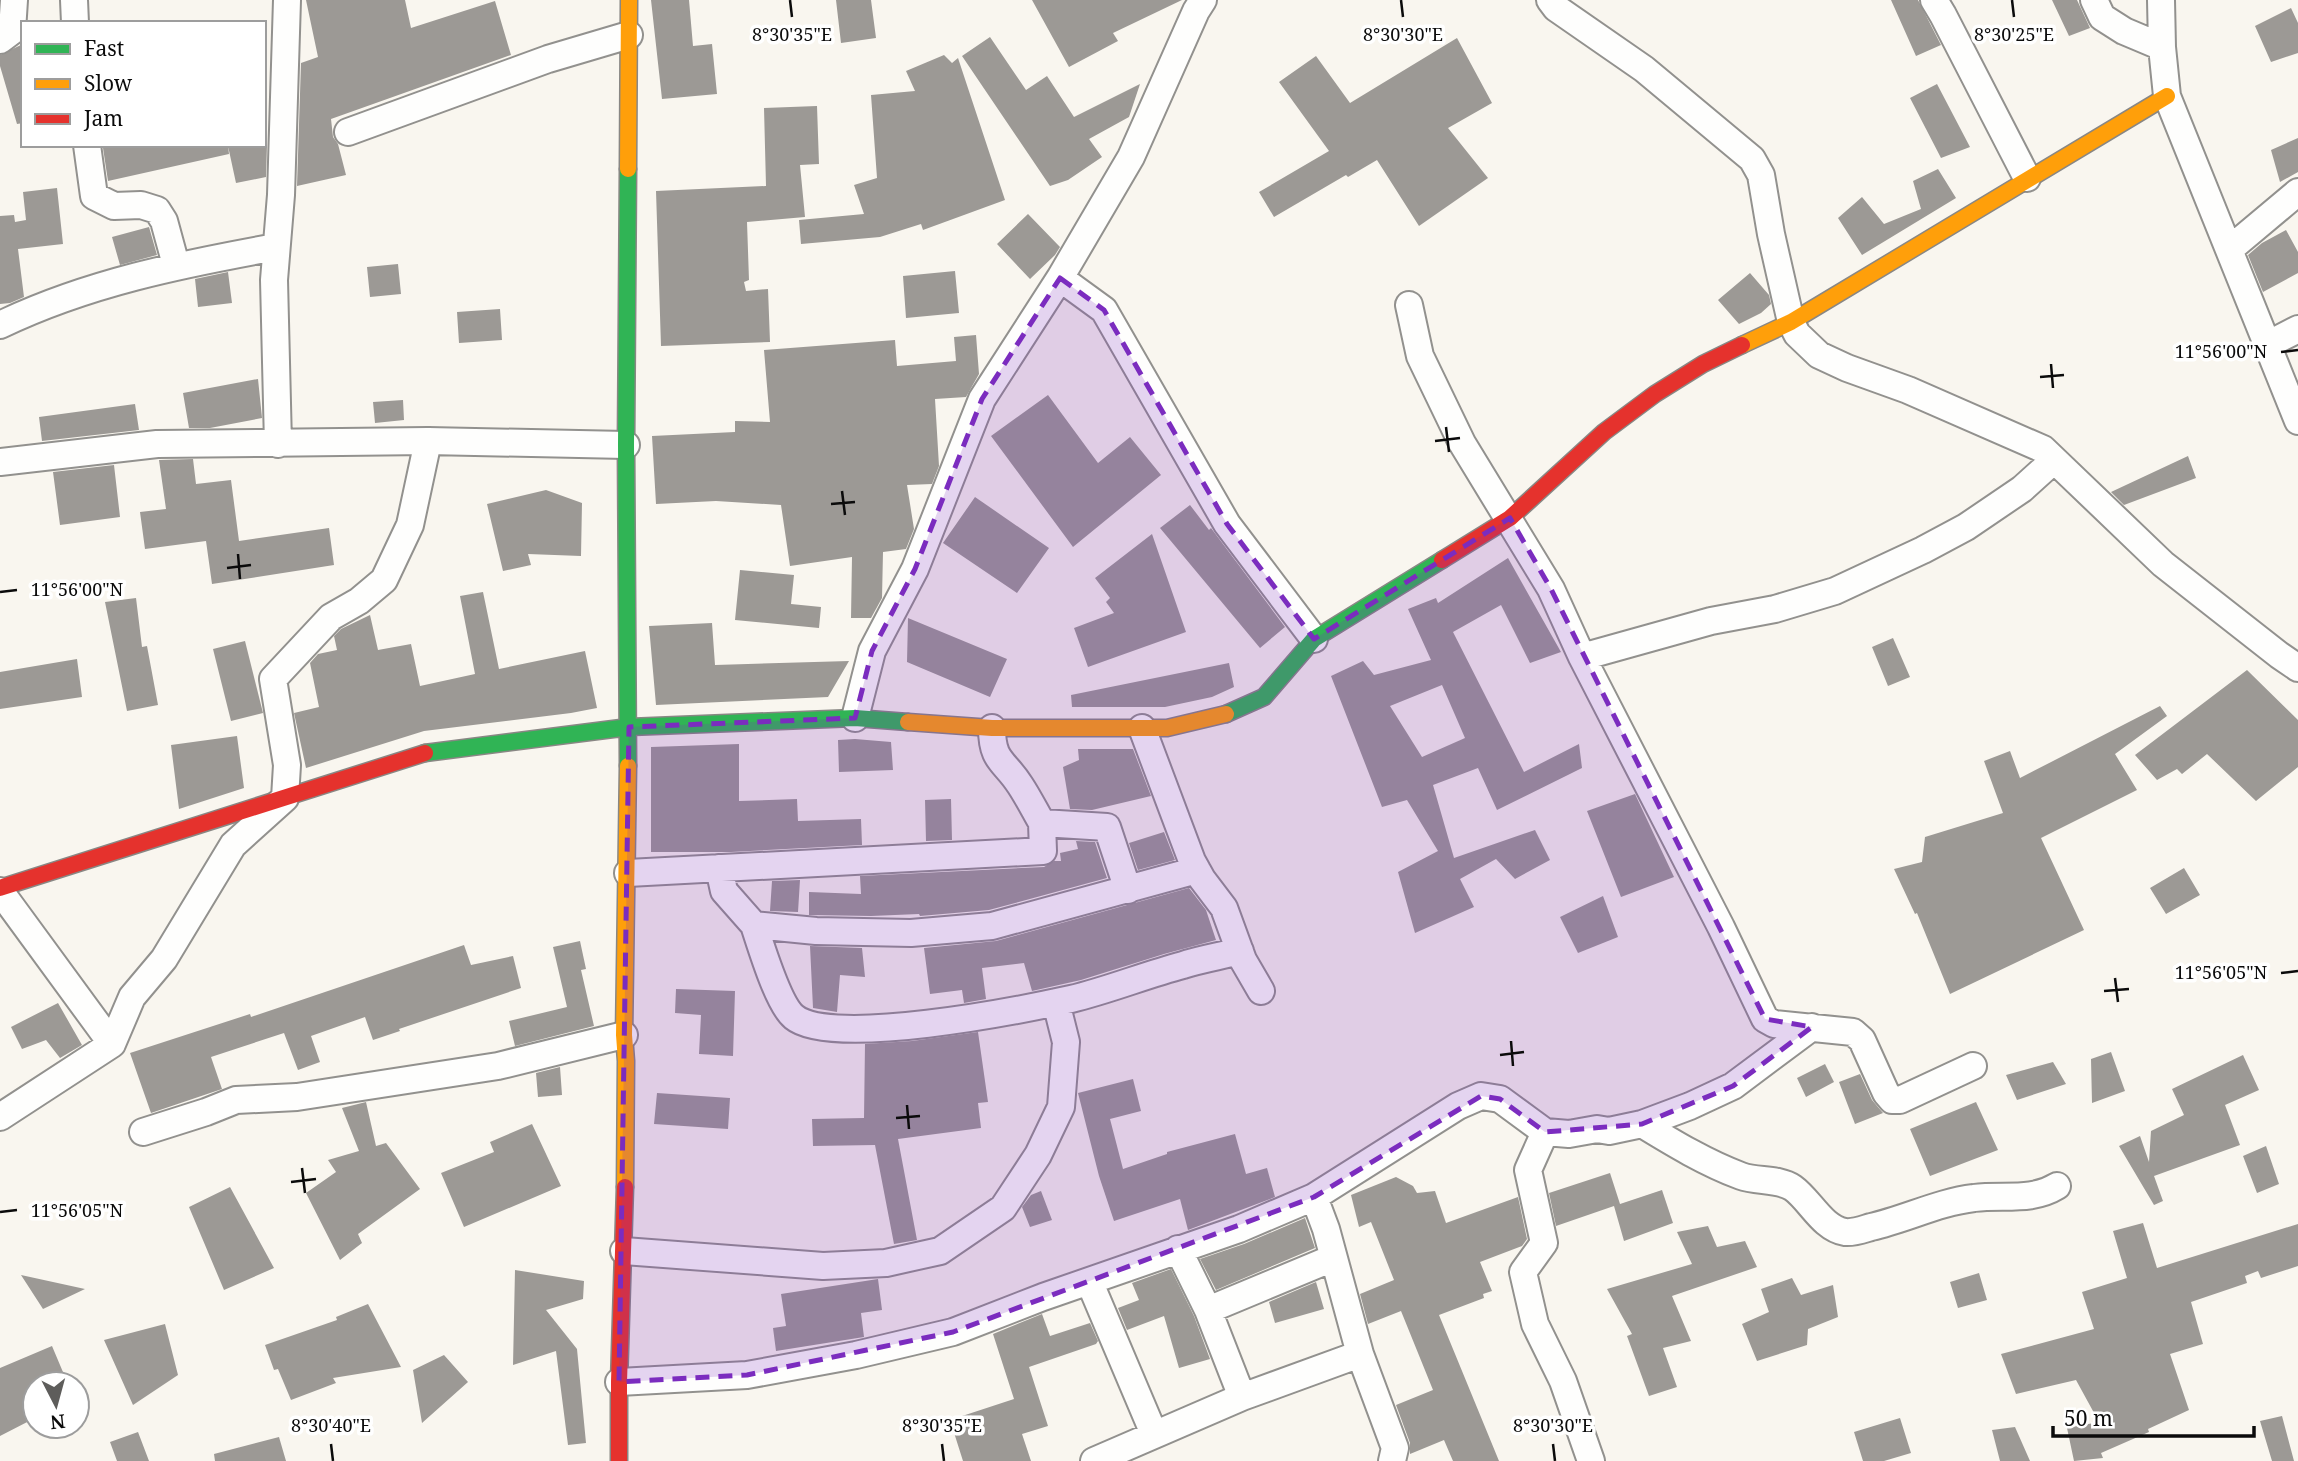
<svg xmlns="http://www.w3.org/2000/svg" width="2298" height="1461" font-family="'Noto Serif',serif">
<style>
.building{fill:#9c9995;fill-rule:evenodd}
.lines{fill:none;stroke-linecap:round;stroke-linejoin:round}
.street-casing{stroke:#92918e;stroke-width:30}
.fast-casing{stroke:#898784;stroke-width:19}
.slow-casing{stroke:#898784;stroke-width:19}
.jam-casing{stroke:#898784;stroke-width:19}
.street{stroke:#fefefd;stroke-width:26}
.fast{stroke:#30b455;stroke-width:16}
.slow{stroke:#ff9f0a;stroke-width:16}
.jam{stroke:#e5322d;stroke-width:16}
.marked{fill:#7b2cbf;fill-opacity:0.2;stroke:#7b2cbf;stroke-width:5;stroke-dasharray:14 9;stroke-linejoin:round}
.ticks{fill:none;stroke:#0b0b0b;stroke-width:2.5}
.ticks-label{font-size:18px;text-anchor:middle;fill:#0b0b0b;stroke:#fff;stroke-width:7;stroke-linejoin:round;paint-order:stroke}
</style>
<rect width="100%" height="100%" fill="#f9f6ef"/>
<!-- building -->
<path class="building" d="M306,0h99l6,28 84,-27 16,54 -180,64 2,18 5,7 8,31 -49,11 4,-123 17,-6z
M651,0h38l4,46 19,-2 5,50 -55,5z
M836,0h35l5,38 -35,5z
M1032,0h150l-69,33 5,8 -49,26z
M1891,0h27l23,45 -25,11z
M2052,0h25l13,28 -21,8z
M2291,8l7,15v30l-27,9 -16,-36z
M990,37l36,53 21,-14 27,41 66,-33 -11,33 -40,22 13,18 -34,23 -18,6 -88,-130z
M1457,38l35,65 -44,25 40,50 -69,48 -42,-66 -29,17 -2,-2 -72,42 -15,-25 70,-41 -50,-69 37,-26 34,47z
M23,44v79l-6,1 -17,-58v-11z
M944,55l8,8 6,-5 47,142 -82,30 -2,-6 -41,13 -79,7 -2,-24 65,-6 -10,-29 23,-7 -6,-83 44,-4 -9,-20z
M1937,84l33,63 -29,11 -31,-60z
M817,106l2,58 -19,1 5,52 -58,5 2,58 -5,2 2,9 22,-2 2,53 -109,4 -5,-155 110,-5 -2,-78z
M2298,138v34l-18,10 -9,-32z
M117,145h150l-1,32 -30,6 -8,-37 1,8 -121,27 -5,-33z
M1938,169l18,29 -94,57 -24,-37 24,-21 22,27 37,-15 -8,-28z
M57,188l6,56 -45,5 6,48 -14,6 -10,1v-88l14,-1 1,7 11,-2 -3,-28z
M1028,214l32,33 -5,8 -25,24 -33,-35z
M149,227l8,28 -37,10 -8,-28z
M2286,230l12,22v21l-35,19 -15,-37 14,-12z
M398,264l3,30 -31,3 -3,-30z
M955,271l4,42 -53,5 -3,-42z
M228,272l4,31 -34,4 -3,-28z
M1750,273l19,22 2,9 -10,9 -22,11 -21,-24z
M500,309l2,31 -43,3 -2,-31z
M976,335l3,39 -13,23 -31,2 4,67 -7,18 -25,1 7,44 -8,20 -23,3 -1,46 -11,20h-20l1,-61 -62,9 -9,-61 -65,-4 -60,3 -4,-68 83,-4v-11l35,1 -6,-72 131,-10 2,26 59,-5 -2,-24z
M258,379l4,39 -52,10h-21l-6,-35z
M1048,395l50,68 32,-26 31,38 -88,72 -82,-111z
M403,400l1,20 -29,3 -2,-21z
M135,404l4,26 -97,11 -3,-24z
M2188,456l8,22 -72,27 -13,-13z
M193,459l3,25 35,-4 8,61 90,-13 5,37 -122,19 -6,-43 -61,8 -5,-37 26,-3 -7,-49z
M114,465l6,52 -60,8 -7,-53z
M546,490l36,13 -1,53 -53,-2 3,11 -28,6 -16,-67z
M975,497l74,51 -32,45 -74,-50z
M1190,505l19,25 2,-2 74,99 -25,21 -100,-120z
M1152,534l34,98 -98,35 -14,-39 40,-15 -8,-11 4,-4 -15,-20z
M1508,558l53,94 -31,11 -29,-58 -48,27 71,140 55,-28 3,24 -85,42 -19,-42 -45,17 21,73 81,-28 15,30 -35,19 -19,-20 -36,20 14,28 -59,26 -17,-61 40,-21 -31,-51 -25,7 -51,-131 32,-15 11,14 57,-15 -23,-51 28,-11 2,5zM1442,685l23,53 -43,19 -32,-51z
M740,570l54,5 -3,29 30,3 -2,21 -84,-8z
M483,592l16,77 86,-18 12,57 -26,5 -147,18 -118,37 -12,-55 25,-6 -9,-44 8,-9 19,-4 -3,-14 7,-7 29,-14 8,35 33,-6 9,42 55,-12 -15,-78z
M136,598l6,49 5,-1 11,59 -31,6 -22,-109z
M908,618l99,41 -17,38 -83,-35z
M712,623l3,42 134,-4 -21,36 -172,8 -7,-79z
M1893,638l17,39 -22,9 -16,-39z
M245,641l18,72 -32,8 -18,-72z
M77,659l5,38 -82,12v-37z
M1229,663l5,24 -22,10 -47,10h-93l-1,-12z
M2247,670l51,50v47l-42,34 -49,-47 -25,20 -5,-5 -20,11 -22,-25z
M2160,706l7,10 -52,38 22,36 -96,48 43,92 -134,64 -33,-81 -2,1 -21,-45 28,-7 3,-25 78,-24 -19,-52 26,-10 10,27z
M237,736l7,52 -65,21 -8,-64z
M855,739l36,3 2,28 -54,2 -1,-32z
M739,744v57l58,-2 1,22 63,-2 1,26 -131,7h-80v-105z
M1078,749h55l18,47 -59,14 -22,-1 -7,-42 16,-7z
M1635,794l39,83 -53,20 -34,-86z
M951,799l1,41 -26,1 -1,-41z
M1164,832l11,28 -37,10 -9,-27z
M1076,841l19,1 12,36 -118,32 -69,6 -1,-2 -48,2 -62,-1v-23l52,2 -1,-18 184,-9 10,-6h7l-1,-8 18,-4z
M2184,868l16,27 -34,19 -16,-26z
M800,880l-2,32 -28,-1 2,-30z
M1189,888l17,22 10,30 -52,14 -83,26 -49,11 -8,-28 -42,5 4,31 -22,4 -2,-13 -32,4 -6,-46 72,-7z
M1603,896l15,41 -40,16 -18,-36z
M580,941l6,28 -5,1 13,56 -79,20 -6,-25 58,-14 -14,-60z
M464,945l7,20 42,-9 8,32 -122,41 1,2 -27,9 -8,-23 -54,19 9,26 -22,8 -14,-37 -73,24 11,32 -71,24 -21,-60 120,-39 1,3z
M810,946l52,2 3,29 -25,-2 -3,37 -24,-4z
M676,989l59,2 -2,65 -34,-2 2,-39 -26,-2z
M58,1003l24,42 -22,13 -14,-18 -24,9 -11,-22z
M978,1032l10,70 -10,1 3,25 -83,11 19,101 -23,4 -19,-99 -62,1 -1,-27 52,-1 1,-74 47,-3z
M2111,1052l14,39 -33,12 -1,-44z
M2243,1055l16,35 -34,15 15,40 -86,31 9,25 -9,4 -35,-59 21,-10 9,26 2,-31 33,-16 -12,-26z
M2053,1062l13,22 -49,16 -11,-25z
M1825,1064l9,18 -28,15 -9,-19z
M560,1067l2,28 -24,2 -2,-24z
M1860,1074l12,26 11,13 -28,11 -16,-42z
M1133,1079l8,32 -31,8 13,50 44,-15v-2l68,-18 11,40 21,-6 8,29 -87,33 -8,-31 -66,22 -15,-45 -21,-83z
M657,1093l73,5 -2,31 -74,-5z
M366,1102l10,44 10,-3 34,46 -62,45 4,9 -22,17 -34,-67 30,-21 -8,-12 31,-9 -17,-43z
M1976,1102l22,48 -68,26 -20,-47z
M532,1124l29,62 -97,41 -23,-54 53,-21 -4,-10z
M2266,1146l13,38 -22,9 -14,-37z
M1610,1173l10,31 42,-14 11,33 -49,18 -10,-35 -58,20 -7,-33z
M1396,1177l17,9 4,7 18,-2 11,32 72,-26 9,42 -5,7 -42,16 12,29 -9,3 1,4 -45,17 60,146h-46l-9,-21 -34,14v-11l-14,-38 37,-15 -32,-79 -33,13 -8,-30 34,-14 -23,-58 -12,5 -8,-32z
M230,1187l44,81 -50,22 -35,-83z
M1041,1191l11,29 -22,7 -8,-20 9,-12z
M1305,1218l10,30 -99,42 -16,-31 44,-15z
M2143,1223l14,45 141,-44v42l-37,12 -3,-7 -13,5 2,7 -56,19 12,42 -33,10 19,56 -41,19 1,3 -48,21 2,5 -29,3 -7,-33 32,-6 -23,-42 -60,14 -15,-40 93,-25 -12,-37 45,-14 -14,-47z
M1708,1226l9,21 28,-6 12,26 -85,29 19,45 -28,7 14,39 -28,9 -22,-60 5,-2 -25,-45 85,-25 -15,-32z
M1171,1269l23,47 16,43 -31,9 -15,-52 -37,14 -9,-22 21,-8 -7,-17z
M515,1270l69,11 -1,18 -37,11 31,39 9,94 -18,2 -12,-94 -43,14z
M1979,1273l8,27 -29,8 -8,-26z
M21,1275l64,14 -42,20z
M1792,1278l9,17 32,-10 5,32 -30,12 -1,16 -50,16 -15,-37 27,-12 -8,-23z
M878,1279l4,31 -21,3 3,24 -88,14 -3,-23 13,-2 -5,-32z
M1316,1282l8,27 -49,14 -6,-21z
M368,1304l33,63 -68,11 3,5 -45,17 -13,-31 -4,1 -9,-25 72,-25 -1,-3z
M1042,1314l8,22 40,-13 8,18 -2,3 -67,23 19,59 -26,8 9,27h-68l-13,-41 64,-21 -21,-65z
M165,1324l13,51 -45,30 -29,-65z
M52,1346l16,38h-33v34l-35,18v-68z
M444,1355l24,27 -46,41 -9,-53z
M2282,1416l12,45h-22l-12,-40z
M1900,1418l11,35 -27,8h-21l-9,-29z
M2015,1427l15,34h-30l-8,-31z
M138,1432l11,29h-32l-7,-19z
M279,1437l7,24h-71l-1,-7z"/>
<g class="lines">
<defs>
<path id="street" d="M74,0l1,23
M1550,0l6,8 88,61 108,90 9,16 10,59 20,88 6,12 22,21 28,13 61,22 135,59 120,115 116,91 19,13
M1934,0l9,15 84,163
M2094,0l8,17 22,14 38,16
M2161,0l1,47 5,49 131,325
M0,40l12,-9 2,-31
M348,132l200,-73 81,-24
M87,145l7,51 20,10 27,-1 16,5 7,11 12,44
M2230,249l68,-57
M1060,278l44,32 123,214 87,115
M1409,305l11,51 42,87 89,146 31,68 139,270 44,92 9,5 79,8 9,8 24,53 6,7h8l73,-34
M0,325c87,-42 182,-61 276,-78
M2267,345l31,-16
M278,444l-4,-164 7,-85 6,-195
M0,462l157,-18 271,-3 198,4
M1582,657l129,-36 64,-12 60,-18 88,-41 43,-23 56,-38 32,-29
M855,718l17,-67 43,-82 67,-170 78,-121 71,-121 65,-146 7,-11
M992,728c0,34 12,32 28,57 8,12 15,26 22,38l65,4 21,63
M1142,728l50,133 10,18 22,29 19,52 18,31
M719,868l5,23 30,34 62,6 95,2 81,-7 205,-56
M628,873l415,-22 -1,-28
M0,891l112,153
M754,925c7,21 24,79 40,92 37,31 227,-7 277,-18 38,-9 74,-24 112,-34 18,-6 38,-9 57,-14
M0,1117l112,-73 20,-47 32,-38 69,-114 52,-47 2,-33 -14,-86 58,-62 28,-16 25,-21 26,-55 18,-84
M1642,1124c31,19 64,39 99,52 16,6 37,2 52,12 17,12 29,40 52,44 9,1 19,-3 26,-5 35,-8 68,-25 103,-29 29,-4 57,4 83,-12
M143,1132l63,-20 30,-12 61,-3 201,-31 126,-31
M1545,1132l-17,38 16,73 -21,29 12,52 28,57 28,80
M1178,1249l30,61 34,87
M624,1251l199,15 63,-3 54,-12 63,-43 35,-53 23,-48 5,-65 -10,-40
M1090,1283l64,151
M1208,1310l125,-52
M1360,1354l35,94 -3,13
M619,1382l128,-7 109,-20 97,-23 90,-35 196,-68 75,-32 144,-91 23,-10 19,3 45,33 24,2 28,-5 12,2 33,-7 48,-18 43,-20 79,-59
M1094,1461l148,-64 118,-43 -34,-125 -12,-32"/>
<path id="fast" d="M628,169l-2,276 2,321
M1226,714l38,-17 50,-58 128,-79
M425,753l204,-26 226,-9 53,4"/>
<path id="slow" d="M628,169l1,-169
M1742,345l49,-23 376,-226
M908,722l84,6h175l59,-14
M625,1187l1,-126 -2,-26 4,-269"/>
<path id="jam" d="M1442,560l68,-42 94,-86 51,-38 48,-30 39,-19
M0,888l425,-135
M619,1461v-79l6,-195"/>
</defs>
<!-- street casing -->
<use href="#street" class="street-casing"/>
<!-- fast casing -->
<use href="#fast" class="fast-casing"/>
<!-- slow casing -->
<use href="#slow" class="slow-casing"/>
<!-- jam casing -->
<use href="#jam" class="jam-casing"/>
<!-- street -->
<use href="#street" class="street"/>
<!-- fast -->
<use href="#fast" class="fast"/>
<!-- slow -->
<use href="#slow" class="slow"/>
<!-- jam -->
<use href="#jam" class="jam"/>
</g>
<!-- marked area -->
<path class="marked" d="M1060,278l44,32 123,214 87,115 196,-121 41,71 214,430 47,8 -79,59 -91,38 -97,8 -45,-33 -19,-3 -167,101 -361,135 -206,43 -128,7 10,-655 226,-9 17,-67 43,-82 67,-170z"/>
<!-- ticks -->
<path class="ticks" d="M790,0l2,17M1401,0l2,17M2012,0l2,17M2281,352l17,-2M2051,364l2,24M2040,377l24,-2M1446,427l3,25M1435,441l25,-3M842,491l3,24M831,504l24,-2M238,554l2,25M227,568l24,-3M0,592l17,-2M2281,973l17,-2M2115,978l3,24M2104,991l25,-2M1511,1041l2,25M1500,1055l24,-3M907,1105l2,24M896,1118l24,-2M302,1168l3,25M291,1182l25,-3M0,1212l17,-2M331,1444l2,17M942,1444l2,17M1553,1444l2,17"/>
<g class="ticks-label">
<text x="792" y="41">8°30'35"E</text>
<text x="1403" y="41">8°30'30"E</text>
<text x="2014" y="41">8°30'25"E</text>
<text x="2221" y="358">11°56'00"N</text>
<text x="77" y="596">11°56'00"N</text>
<text x="2221" y="979">11°56'05"N</text>
<text x="77" y="1217">11°56'05"N</text>
<text x="331" y="1432">8°30'40"E</text>
<text x="942" y="1432">8°30'35"E</text>
<text x="1553" y="1432">8°30'30"E</text>
</g>
<!-- legend -->
<rect x="21" y="21" width="245" height="126" fill="#ffffff" stroke="#9d9d9d" stroke-width="2"/>
<rect x="35" y="44" width="35" height="10" fill="#30b455" stroke="#9d9d9d" stroke-width="2"/>
<text x="84" y="56" font-size="21" fill="#0b0b0b">Fast</text>
<rect x="35" y="79" width="35" height="10" fill="#ff9f0a" stroke="#9d9d9d" stroke-width="2"/>
<text x="84" y="91" font-size="21" fill="#0b0b0b">Slow</text>
<rect x="35" y="114" width="35" height="10" fill="#e5322d" stroke="#9d9d9d" stroke-width="2"/>
<text x="84" y="126" font-size="21" fill="#0b0b0b">Jam</text>
<!-- north arrow -->
<g transform="translate(56 1405) rotate(174)"><circle r="33" fill="#ffffff" stroke="#9d9d9d" stroke-width="2"/>
<path d="M0-5L12 26L0 18L-12 26Z" fill="#5e5d5b"/>
<text y="-10" font-size="19" font-weight="bold" text-anchor="middle" fill="#0b0b0b">N</text>
</g>
<!-- scale -->
<path d="M2053 1426v10h201v-10" fill="none" stroke="#0b0b0b" stroke-width="3.5"/>
<text x="2064" y="1426" font-size="21" fill="#0b0b0b" stroke="#ffffff" stroke-width="5" paint-order="stroke">50 m</text>
</svg>
